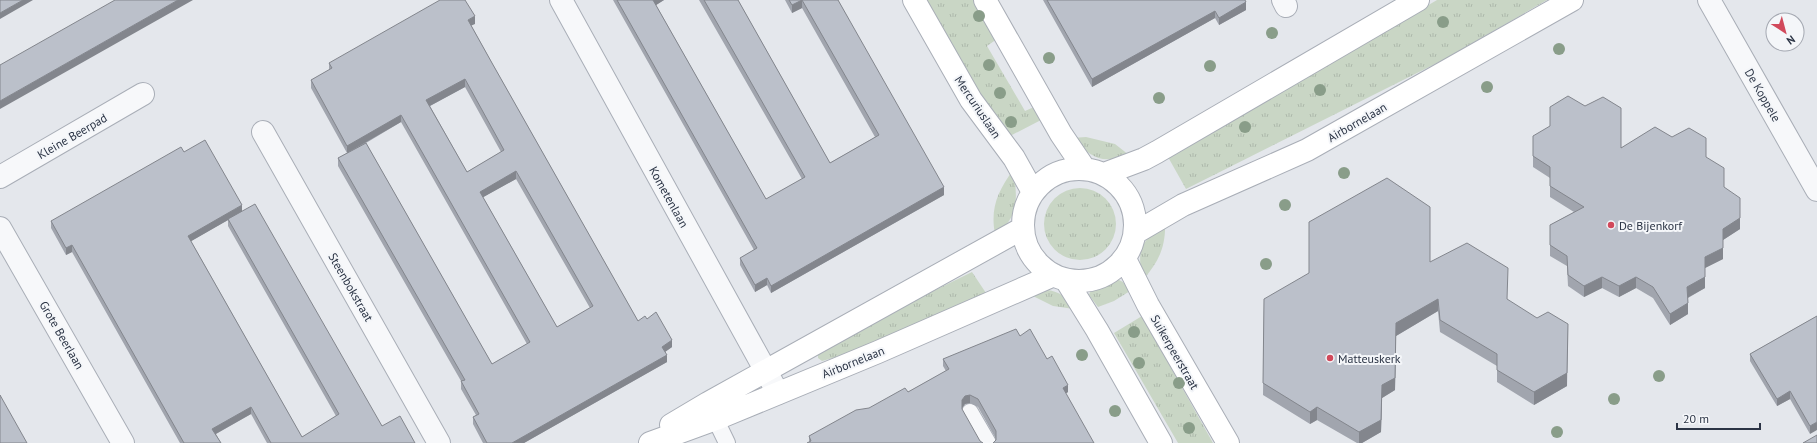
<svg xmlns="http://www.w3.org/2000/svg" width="1817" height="443" font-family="'PT Sans',sans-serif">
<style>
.grass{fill:url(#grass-tufts)}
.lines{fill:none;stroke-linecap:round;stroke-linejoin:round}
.lane-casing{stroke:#a9aeb7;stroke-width:18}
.street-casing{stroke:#a9aeb7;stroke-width:24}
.secondary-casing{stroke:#a9aeb7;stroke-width:24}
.lane{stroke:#f7f8fa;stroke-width:16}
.street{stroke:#f7f8fa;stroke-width:22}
.secondary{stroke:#fff;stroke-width:22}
.tree{fill:#899d89}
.wall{fill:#a1a5ae;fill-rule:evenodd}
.shaded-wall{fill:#83868d}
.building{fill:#bbc0ca;stroke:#83868d;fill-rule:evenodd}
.poi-dot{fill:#d1495b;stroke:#f4f6f9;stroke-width:1.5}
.labels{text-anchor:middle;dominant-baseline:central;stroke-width:4;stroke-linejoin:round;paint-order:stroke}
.street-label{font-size:12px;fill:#2b3445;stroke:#f4f6f9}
.poi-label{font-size:12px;fill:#2b3445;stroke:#f4f6f9;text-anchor:start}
</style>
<defs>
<pattern id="grass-tufts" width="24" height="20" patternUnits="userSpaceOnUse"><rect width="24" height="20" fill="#c9d6c5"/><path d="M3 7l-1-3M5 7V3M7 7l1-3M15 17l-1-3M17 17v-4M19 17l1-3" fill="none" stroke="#adb8ab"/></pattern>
</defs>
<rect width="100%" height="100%" fill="#e4e7ec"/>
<!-- grass -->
<path class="grass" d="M923,0h51l23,39 -10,7 38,65 9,-4 7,13 -31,16 -31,-39z
M1437,0h110l-102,59 -259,130 -18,-32 76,-43z
M1086,137l29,7 14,11c-28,9 -36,4 -57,-17z
M1013,170c3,17 6,36 -4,51 -3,5 -10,9 -14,13 -5,-26 3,-43 18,-64z
M1044 224a36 36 0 1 1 72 0a36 36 0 1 1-72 0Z
M1165,222c1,25 -6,39 -22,58 -7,-32 -2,-37 22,-58z
M972,272l16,24 -54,25 -101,37 -11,3 -4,-3v-4l99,-55z
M1117,279l6,3 7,9 -16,10 -16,6 -9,-12 2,-6z
M1043,289c18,3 21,6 31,20l-21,-3 -22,-11z
M1142,316l71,127h-35l-64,-110z"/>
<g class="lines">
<defs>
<path id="lane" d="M711,410l16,33
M970,412l18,31"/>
<path id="street" d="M561,0l217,393
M1283,0l3,6
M1709,0l108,190
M263,132l176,311
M0,177l143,-83
M0,228l123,215"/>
<path id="secondary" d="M914,0l57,100 43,58 19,34
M985,0l76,134 23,34
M1023 225a56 56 0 1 1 112 0a56 56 0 1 1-112 0Z
M1104,174l40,-15 13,-7 261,-152
M1135,233l48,-28 124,-55 265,-150
M1125,259l23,46 80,138
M1066,280l31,50 64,113
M671,425l37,-22 315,-175
M650,443l66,-24 162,-67 176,-77"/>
</defs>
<!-- lane casing -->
<use href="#lane" class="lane-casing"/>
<!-- street casing -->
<use href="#street" class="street-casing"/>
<!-- secondary casing -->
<use href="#secondary" class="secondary-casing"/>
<!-- lane -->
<use href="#lane" class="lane"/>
<!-- street -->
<use href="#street" class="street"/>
<!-- secondary -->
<use href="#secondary" class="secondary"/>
</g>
<!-- trees -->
<g class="tree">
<circle cx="979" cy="16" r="6"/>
<circle cx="1443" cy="22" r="6"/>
<circle cx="1272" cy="33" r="6"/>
<circle cx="1559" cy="49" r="6"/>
<circle cx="1049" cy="58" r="6"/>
<circle cx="989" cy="65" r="6"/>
<circle cx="1210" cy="66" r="6"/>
<circle cx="1487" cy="87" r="6"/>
<circle cx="1320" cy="90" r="6"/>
<circle cx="1000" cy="93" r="6"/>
<circle cx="1159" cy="98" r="6"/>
<circle cx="1011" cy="122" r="6"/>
<circle cx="1245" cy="127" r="6"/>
<circle cx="1344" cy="173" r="6"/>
<circle cx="1285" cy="205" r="6"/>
<circle cx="1266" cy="264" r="6"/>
<circle cx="1134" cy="332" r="6"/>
<circle cx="1082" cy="355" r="6"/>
<circle cx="1139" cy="363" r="6"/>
<circle cx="1659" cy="376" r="6"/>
<circle cx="1179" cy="383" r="6"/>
<circle cx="1614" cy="399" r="6"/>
<circle cx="1115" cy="411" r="6"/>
<circle cx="1189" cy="428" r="6"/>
<circle cx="1557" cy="432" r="6"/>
</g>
<!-- wall -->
<path class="wall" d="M613,0h51l-8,5 110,194 36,-20 -103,-179h39l92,163 45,-26 -73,-129 -10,5 -7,-13h53l106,195 -173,98 -4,-8 -12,7 -15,-27v-7l14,-8z
M1043,0h202l1,10 -27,15 -4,-7 -123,69z
M475,24l-4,1 21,38 146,258 9,-2 25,28 -7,5 2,10 -143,81h-41l-10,-19v-7l3,-2 -15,-26v-8l-123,-215v-8l9,-5 -36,-65v-8l18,-10v-7zM465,87l36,65 -34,20 -37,-66zM401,122l126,222 -35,20 -126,-221zM516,179l74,129 -33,19 -74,-130z
M1533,136l88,11 85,10 18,30 16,42 -17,11v19l-18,9v20l-17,10v16l-18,11 -17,-27 -17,-10 -17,9 -17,-9 -18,9 -16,-11 -1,-20 -17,-10v-31l24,-13 -24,-15v-19l-17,-11z
M242,211l140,215 33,17h-148l-16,-29 -35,20 5,9h-41l-108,-191 -6,3 -15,-27v-7zM228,220v6l108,190 -34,21 -111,-196z
M1430,262l78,38 59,86 -33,19 -37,-23v-16l-57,-34 -2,-21 -42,25 -1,54 -13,8 -1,34 -19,11h-5l-40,-23 -7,4 -47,-29 1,-96z
M1817,316l-7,118 -20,-35 -13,7 -27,-45v-7z
M1020,336l27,23 21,33 -72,48v-1l-18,-32 -8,-4 -5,1 -3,4 -153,34v-6l99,-44 38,-21 -3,-5v-7z"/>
<!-- shaded-wall -->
<path class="shaded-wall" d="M23,0h10l-33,19v-6z
M178,0h15l-193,109v-8z
M653,0h11l-11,7z
M802,0v8l-10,5v-8z
M1246,2v8l-27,15v-7z
M1215,11v7l-123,69v-8z
M475,16v8l-7,3v-7z
M465,79v8l-39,21v-8z
M401,115v7l-54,31v-7z
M516,171v8l-36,20v-7z
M944,187v8l-173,98v-7z
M1740,198v31l-17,11v19l-18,9v-11l18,-28z
M242,205v7l-54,31v-7z
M72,245v7l-6,3v-7z
M1602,277v11l-18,9v-11z
M1636,277v11l-17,9v-11z
M1705,277v11l-18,10v-11z
M767,278v7l-12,7v-7z
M1438,299v12l-42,25 -1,54 -13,8 -1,34 -19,11h-3v-11l23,-47 14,-62z
M1688,303v11l-18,11v-11z
M1568,324l-1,62 -33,19v-13z
M672,340v7l-10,7v-7z
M667,355v7l-143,81h-12z
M1068,385v7l-5,3v-7z
M1790,391v8l-13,7v-7z
M970,395v8l-5,1 -3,4v-8l3,-4z
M251,407v7l-39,22v-7z
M1317,407v13l-7,4v-12z
M1817,422v8l-7,4v-8z"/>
<!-- building -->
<path class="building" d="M0,0h23l-23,13z
M115,0h63l-178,101v-36z
M440,0h25l10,16 -7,4 24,43 146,258 7,-5 2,3 9,-7 16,28 -10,7 5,8 -155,88h-25l-14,-26 6,-3 -18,-33 4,-1 -127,-222 28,-15 126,221 38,-22 -129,-227 -54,31 -36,-66 21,-12 -3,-5zM465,79l39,71 -37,22 -41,-72zM516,171l77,135 -36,21 -77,-135z
M617,0h36l113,199 39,-22 -101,-177h34l92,163 49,-28 -77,-135 -10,5 -3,-5h49l106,187 -173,99 -4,-8 -12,7 -15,-27 17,-10z
M1047,0h198l1,2 -27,16 -4,-7 -123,68z
M1568,96l17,10 18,-9 18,11v40l34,-21 17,10 17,-9 17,10v19l18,11v19l16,11v20l-17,11v19l-18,9v20l-18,10 1,16 -18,11 -17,-27 -17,-10 -17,9 -17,-9 -18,9 -16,-11 -1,-19 -17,-11v-20l34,-18 -34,-21v-19l-17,-11v-20l17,-10v-19z
M205,140l37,65 -54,31 114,201 37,-23 -111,-195 27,-15 127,222 18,-10 15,27h-144l-20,-36 -39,22 9,14h-37l-112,-198 -6,3 -15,-27 130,-74 3,5z
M1387,178l43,29v55l37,-19 41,25 -1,31 30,19 11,-6 20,12 -1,49 -33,19 -37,-22v-16l-57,-34 -2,-21 -42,24 -1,55 -13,7 -1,35 -22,12 -42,-25 -7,5 -47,-29 1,-84 45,-26v-51z
M1817,316v106l-7,4 -20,-35 -13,8 -27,-45z
M1016,329l4,7 10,-7 17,30 5,-3 16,29 -5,3 31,55h-101l3,-3v-9l-18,-32 -8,-4 -5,1 -3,4v9l18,32 3,2h-176l4,-2 -2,-5 47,-26 13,-2 36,-20 3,4 41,-23 -6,-10z
M0,395l27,48h-27z
M1817,435v8h-14z"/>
<!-- markers -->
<g class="poi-dot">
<circle cx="1611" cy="225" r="4"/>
<circle cx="1330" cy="358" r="4"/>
</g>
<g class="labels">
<!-- street labels -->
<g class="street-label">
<text transform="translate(1763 95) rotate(60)">De Koppele</text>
<text transform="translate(978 107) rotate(56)">Mercuriuslaan</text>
<text transform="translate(1357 122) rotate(-30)">Airbornelaan</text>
<text transform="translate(72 136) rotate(-30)">Kleine Beerpad</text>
<text transform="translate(669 197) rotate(61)">Kometenlaan</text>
<text transform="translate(351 287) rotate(60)">Steenbokstraat</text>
<text transform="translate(62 335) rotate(60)">Grote Beerlaan</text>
<text transform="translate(1175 352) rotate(60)">Suikerpeerstraat</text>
<text transform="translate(853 362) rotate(-22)">Airbornelaan</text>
</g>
<!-- poi labels -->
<g class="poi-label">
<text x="1619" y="225">De Bijenkorf</text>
<text x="1338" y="358">Matteuskerk</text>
</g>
</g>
<!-- north arrow -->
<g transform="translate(1785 32) rotate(144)"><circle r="19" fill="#f4f6f9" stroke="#a4a8b1"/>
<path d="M0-3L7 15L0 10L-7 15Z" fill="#d1495b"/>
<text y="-6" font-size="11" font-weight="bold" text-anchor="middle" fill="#2b3445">N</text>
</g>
<!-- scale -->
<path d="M1677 423v6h83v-6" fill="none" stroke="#2b3445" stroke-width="2"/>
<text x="1683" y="423" font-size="12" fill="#2b3445" stroke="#f4f6f9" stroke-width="3" paint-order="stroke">20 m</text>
</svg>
